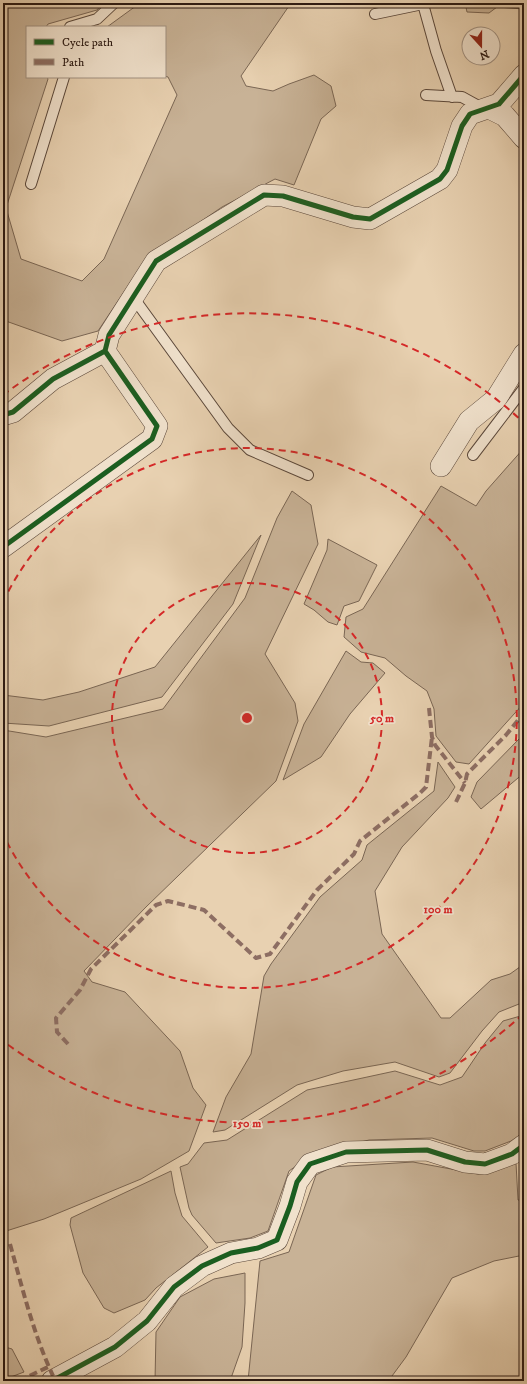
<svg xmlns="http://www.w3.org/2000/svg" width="527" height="1384" font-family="'IM FELL DW Pica',serif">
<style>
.green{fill:#c8b296;stroke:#7a6654}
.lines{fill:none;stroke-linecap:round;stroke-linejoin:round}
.lane-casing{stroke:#5a473a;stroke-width:12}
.street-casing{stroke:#5a473a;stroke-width:22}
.lane{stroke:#f0e1cc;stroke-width:10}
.street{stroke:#f0e1cc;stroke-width:21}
.quiet{stroke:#8d6e63;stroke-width:4;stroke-dasharray:8 4;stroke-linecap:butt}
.cycleway-casing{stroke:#f0e1cc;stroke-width:8}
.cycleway{stroke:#1b5e20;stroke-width:5}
.ring{fill:none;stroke:#d62828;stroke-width:2;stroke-dasharray:7 5}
.centre{fill:#d62828;stroke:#f0e1cc;stroke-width:2}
.ring-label{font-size:12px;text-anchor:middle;font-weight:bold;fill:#d62828;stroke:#f0e1cc;stroke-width:3.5;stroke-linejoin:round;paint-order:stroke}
</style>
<rect width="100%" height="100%" fill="#e8d1b1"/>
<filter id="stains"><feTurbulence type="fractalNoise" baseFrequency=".005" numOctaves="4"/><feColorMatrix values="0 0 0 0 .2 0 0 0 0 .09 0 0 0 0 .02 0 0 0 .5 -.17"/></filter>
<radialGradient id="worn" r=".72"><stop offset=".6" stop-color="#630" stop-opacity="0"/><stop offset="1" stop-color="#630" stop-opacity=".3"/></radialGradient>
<!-- green -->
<path class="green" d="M3,3h100l-6,7 -49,14 -2,3h-19v50h20l1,2 -42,129 15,51 61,22 22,-22 73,-164 -9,-18 -3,-1v-49h-58l33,-24h151l-50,73 5,10 27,5 16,-7 25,-9 17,11 5,20 -15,13 -27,66 -19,-6 -53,28 -76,52 -48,72 -36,10 -59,-21z
M436,3h88v6l-27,-2 -8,6 -22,-1 -2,-9 -28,2z
M524,448v255l-55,61 -13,-2 -20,-26 -2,-27 -7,-18 -21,-15 -21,-18 -24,-6 -17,-15 2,-20 17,-8 78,-123 35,20 10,-15z
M292,491l19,14 7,39 -53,110 30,49 3,18 -22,60 -130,126 -62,64 8,11 33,10 55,59 13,37 13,17 -17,46 -48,28 -97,40 -41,13v-502l43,7 117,-28 82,-111 32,-80z
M261,535l-28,69 -71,93 -113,29 -46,-3v-28l40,5 36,-8 76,-25z
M328,539l49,26 -18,36 -15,5 -7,19 -9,-3 -14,-12 -10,-6 23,-54z
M346,651l15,11 12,1 12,10 -35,41 -29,43 -38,23 21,-56z
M519,739l5,7v27l-43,36 -10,-12 6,-15z
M438,762l17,25 -7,11 -46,49 -27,44 7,43 59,84h9l41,-38 19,-6 14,-10v38l-25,10 -17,19 -32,42 -11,4 -44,-15 -52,9 -46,14 -72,45 -12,2 13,-35 25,-43 13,-78 7,-12 49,-67 42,-37 5,-15 67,-54z
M524,1015v117l-13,9 -26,10h-11l-42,-13 -63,2 -56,14 -24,17 -21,60 -18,7 -34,5 -24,-28 -3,-7 -9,-41 8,-3 16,-21 23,-3 80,-50 88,-19 45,14 22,-8 23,-34 18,-22z
M413,1162l65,12 38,-11 2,37 6,1v54l-30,6 -42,17 -46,79 -14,19 3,5h-147l12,-120 29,-9 27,-77 16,-8z
M171,1171l4,22 7,23 26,31 -52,41 -11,12 -31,13 -10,-5 -21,-35 -13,-48 1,-7z
M245,1273v30l-3,44 -12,34h-75l1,-49 24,-35 34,-18z
M3,1345l2,2 7,2 12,23 -21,8z"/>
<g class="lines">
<defs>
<path id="lane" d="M375,14l48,-10 13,47 16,46
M70,27l27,-8 17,-16
M426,95l36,2 20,11
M31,184l33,-107
M133,297l95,131 22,22 58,25
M473,455l51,-67"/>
<path id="street" d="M489,108l16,8 19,22
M3,415l10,-3 40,-33 52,-28 4,-16 47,-74 108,-66 19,1 70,21 17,2 70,-40 7,-9 15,-44 8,-12 29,-10 25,-29
M441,466l28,-45 27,-22 28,-45
M3,547l149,-108 5,-13 -52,-75
M52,1381l63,-34 32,-26 27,-34 28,-21 29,-13 27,-5 19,-8 13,-34 7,-24 13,-18 36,-12 81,-2 38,12 20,2 27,-10 12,-9"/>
</defs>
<!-- lane casing -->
<use href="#lane" class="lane-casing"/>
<!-- street casing -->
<use href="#street" class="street-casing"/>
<!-- lane -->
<use href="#lane" class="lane"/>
<!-- street -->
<use href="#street" class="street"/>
<!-- quiet -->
<path class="quiet" d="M429,708l3,29 3,8 30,38
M456,802l9,-19 2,-9 39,-39 18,-22
M68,1044l-11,-12 -1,-14 24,-28 11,-21 65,-64 12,-4 36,9 52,48 14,-4 47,-64 37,-36 6,-13 60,-48 6,-6 6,-50
M10,1244c13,46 24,93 45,136
M19,1381l29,-14"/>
<defs>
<path id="cycleway" d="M3,415l10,-3 40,-33 52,-28 4,-16 47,-74 108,-66 19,1 70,21 17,2 70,-40 7,-9 15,-44 8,-12 29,-10 25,-29
M3,547l149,-108 5,-13 -52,-75
M52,1381l63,-34 32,-26 27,-34 28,-21 29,-13 27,-5 19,-8 13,-34 7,-24 13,-18 36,-12 81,-2 38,12 20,2 27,-10 12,-9"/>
</defs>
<!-- cycleway casing -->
<use href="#cycleway" class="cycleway-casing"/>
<!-- cycleway -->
<use href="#cycleway" class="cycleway"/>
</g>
<!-- distance rings -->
<g class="ring">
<circle cx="247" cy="718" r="135"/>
<path d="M3 602A270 270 0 1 1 3 834"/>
<path d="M523 1014A405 405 0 0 1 3 1041M3 395A405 405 0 0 1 523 422"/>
</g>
<circle cx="247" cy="718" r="6" class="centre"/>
<g class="ring-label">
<text x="382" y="722">50 m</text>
<text x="438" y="913">100 m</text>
<text x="247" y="1127">150 m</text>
</g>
<!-- margin -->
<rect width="527" height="1384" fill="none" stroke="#e8d1b1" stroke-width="16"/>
<rect x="4" y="4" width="519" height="1376" fill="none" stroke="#2b1912" stroke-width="2"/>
<rect x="8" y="8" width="511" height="1368" fill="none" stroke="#2b1912"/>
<!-- legend -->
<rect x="26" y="26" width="140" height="52" fill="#f0e1cc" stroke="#a19182"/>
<rect x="34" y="39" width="20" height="6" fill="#1b5e20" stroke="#a19182"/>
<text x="62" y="46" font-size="12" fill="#2b1912">Cycle path</text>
<rect x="34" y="59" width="20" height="6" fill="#8d6e63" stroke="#a19182"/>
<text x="62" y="66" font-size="12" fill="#2b1912">Path</text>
<!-- north arrow -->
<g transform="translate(481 46) rotate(159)"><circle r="19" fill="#f0e1cc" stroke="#a19182"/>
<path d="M0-3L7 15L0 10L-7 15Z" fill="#8f2418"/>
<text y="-6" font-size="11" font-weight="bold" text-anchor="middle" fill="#2b1912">N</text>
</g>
<rect width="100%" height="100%" filter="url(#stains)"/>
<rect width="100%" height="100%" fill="url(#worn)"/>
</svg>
